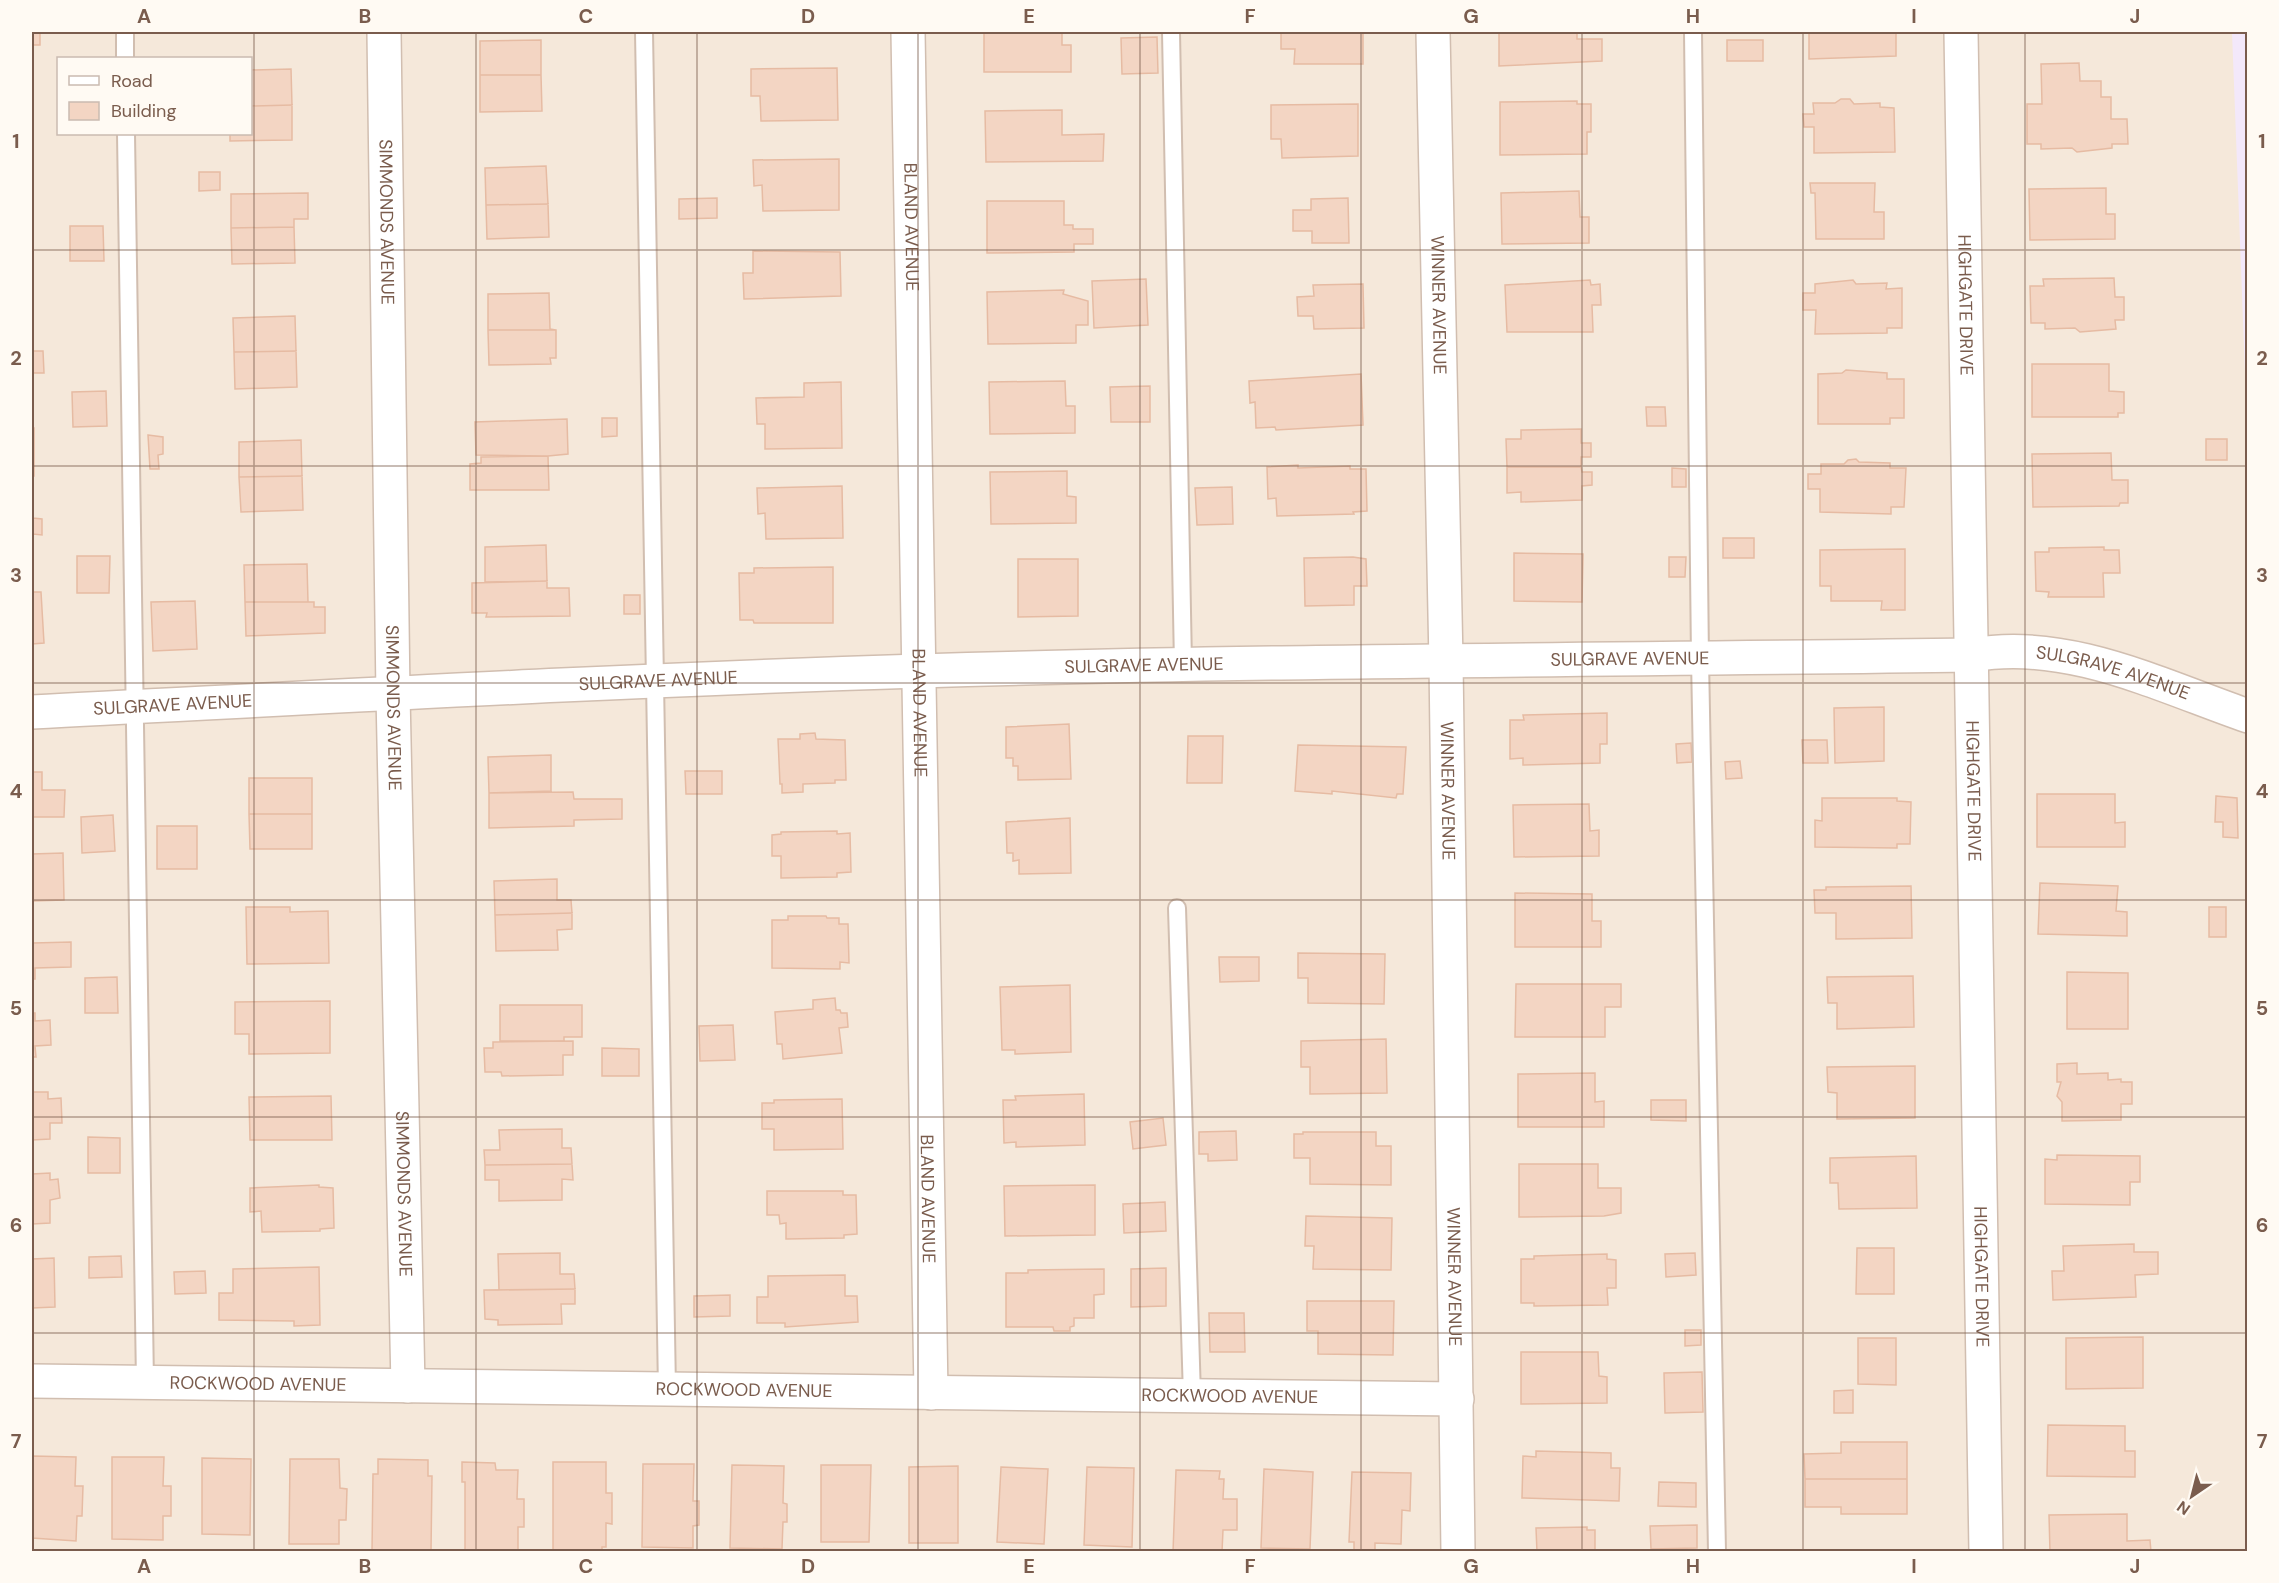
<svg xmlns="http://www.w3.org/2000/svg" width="2279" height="1583" font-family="'DM Sans',sans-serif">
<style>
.residential{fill:#f5e8da;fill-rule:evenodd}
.education{fill:#f3e8fa}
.building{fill:#f3d5c3;stroke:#e6bba3;stroke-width:1.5}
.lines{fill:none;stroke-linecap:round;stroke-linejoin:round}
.lane-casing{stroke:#d1beb0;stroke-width:20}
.street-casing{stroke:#d1beb0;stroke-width:36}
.lane{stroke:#fff;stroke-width:16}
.street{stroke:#fff;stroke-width:33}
.grid{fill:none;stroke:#7a5c4d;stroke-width:1.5;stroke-opacity:0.55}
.labels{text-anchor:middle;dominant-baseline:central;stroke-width:6;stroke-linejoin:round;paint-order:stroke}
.street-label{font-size:18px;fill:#7a5c4d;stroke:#fffaf3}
.neatline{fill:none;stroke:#7a5c4d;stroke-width:2}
.grid-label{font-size:20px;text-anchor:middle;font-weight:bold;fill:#7a5c4d}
</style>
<rect width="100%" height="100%" fill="#fdf6ec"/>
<!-- residential -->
<path class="residential" d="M32,32h2215v1519h-2215zM58,58h192v76h-192z"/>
<!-- education -->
<path class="education" d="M2232,32h16l-1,393z"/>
<!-- building -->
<path class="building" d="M32,32h8v13h-8z
M984,32h78v13h9v27h-87z
M1281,32h82v32h-69l1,-15h-14z
M1499,32h78v7h25v22l-103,5z
M1809,32h87v24l-87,3z
M1157,37l1,36 -36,1 -1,-36z
M541,40v35h-61v-34z
M1727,40h36v21h-36z
M2079,63l1,18h21v16h10v22h16l1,25h-16v4l-35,4 -5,-4 -31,1v-5h-14v-40h15l-1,-40z
M837,68l1,52 -77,1 -1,-25h-9v-27z
M291,69l1,36 -42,1v-36z
M480,75h61l1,36 -62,1z
M1841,99h9l4,5 26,-1v4l14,1 1,44 -81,1v-26h-10l-1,-13h11l-1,-11h22z
M1577,101v3h14v28h-4v22l-87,1v-53z
M1358,104v52l-76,2 -1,-19h-10v-34z
M292,105v35l-62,1v-7h20v-28z
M1062,110v25l42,-1 -1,27 -117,1 -1,-51z
M839,159v51l-76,1 -1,-26 -8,1 -1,-26z
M546,166l2,38 -62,1 -1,-37z
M199,172h21v18l-21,1z
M1810,183h65l-1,29h10v27h-68l-1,-46h-4z
M2106,188v26h9v25l-85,1 -1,-51z
M1579,191l1,26h9v26l-87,1 -1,-51z
M308,193v26h-14v8l-63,1v-34z
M717,198v20l-38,1v-20z
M1348,198l1,45h-37v-12h-19v-21h18v-11z
M987,201h77v24h9v4h20v15h-19v8l-87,1z
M548,204l1,33 -62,2 -1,-34z
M70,226h33l1,35h-34z
M294,227l1,36 -63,1 -1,-36z
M753,251l87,1 1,44 -97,3 -1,-26h10z
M2114,278l1,19h9v23h-9l1,9 -36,3 -5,-4 -30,1v-6h-14l-1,-37h14l-1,-7z
M1146,279l2,46 -54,3 -2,-47z
M1590,280l1,5 9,-1 1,21h-9l1,27h-86l-2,-47z
M1853,280l3,4 31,-1 -1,6 16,-1v40h-15v5l-72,1 1,-24h-13v-17h12v-9z
M1363,284l1,44 -50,1 -1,-13h-15l-1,-19 17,-1 -1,-11z
M1064,290l-1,4 25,7v24h-12v18l-88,1 -1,-52z
M549,293l1,36 6,1h-68v-36z
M295,316l1,35 -62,1 -1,-34z
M488,330h68v28h-6l1,6 -62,1z
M32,351h11l1,22h-12v19z
M296,351l1,36 -62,2 -1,-37z
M2032,364h77v27l15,1v21h-6v4h-86z
M1846,370l41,3v6h17v39h-14v6h-72v-50l24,-1z
M1361,374l2,51 -87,5 -1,-3 -19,1 -1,-26 -5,1 -1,-22z
M1065,381l1,25h9v27l-85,1 -1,-52z
M841,382l1,66 -77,1v-25h-8l-1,-26 48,-1v-14z
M1150,386v36h-39l-1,-35z
M106,391l1,35 -34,1 -1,-35z
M1646,407h19l1,19h-19z
M602,418h15v18l-15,1z
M567,419l1,35 -20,2 -72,-1 -1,-33z
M32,428h2v48h-2z
M1581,429v14h10v14h-10v10h-74l-1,-28h15v-9z
M148,435l15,2v17l-5,1 1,14h-9z
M2206,439h21v21h-21z
M301,440l1,36 -63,1v-35z
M2111,453l1,27h16v23h-8l-1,3 -86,1 -1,-53z
M548,456l1,34h-79v-26l11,-1v-6z
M1856,459l3,3 31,1v5h16l-2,39h-13v7l-71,-2v-23h-12v-15h13v-10h23l4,-4z
M1298,465v3l52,-2v3h16l1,42 -14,1 1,2 -77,2 -1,-18 -8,1 -1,-32z
M1507,467h74l1,5h10v13l-10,1v14l-61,2v-10l-14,1z
M1672,468l14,1v18h-14z
M1067,471v25l9,1v26l-85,1 -1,-52z
M302,476l1,34 -62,2 -2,-35z
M842,486l1,52 -77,1 -1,-26 -7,1 -1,-26z
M1232,487l1,37 -36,1 -2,-37z
M32,510l1,8 9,1v16l-9,-1v26z
M1723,538h31v20h-31z
M546,545l1,36 -62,1v-35z
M2104,547v3h15l1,23h-17l1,24h-56l1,-5 -13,-1 -1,-39h14v-4z
M1905,549v61h-24l1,-9h-51v-15h-11v-36z
M1514,553l69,1 -1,48 -68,-1z
M77,556h33l-1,37h-32z
M1353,557l13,2 1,27h-13v19l-49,1 -1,-48z
M1669,557h17l-1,20h-16z
M1018,559h60v57l-60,1z
M307,564l1,38h-63l-1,-37z
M833,567v56h-79l-1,-3h-13l-1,-47h15v-5z
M547,581v7h22l1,28 -84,1 1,-4h-15v-30z
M32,592h9l3,51 -12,1z
M624,595h16v19h-16z
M195,601l2,48 -44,2 -2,-49z
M245,602h69v5h11v26l-79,3z
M1884,707v54l-49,2 -1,-55z
M1607,713v31h-7v19l-77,2v-7l-13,1v-39h14l-1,-5z
M1069,724l2,55 -53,1v-14h-5v-8h-7v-31z
M815,733l1,6 29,1 1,40h-11v3l-32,1v8l-21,1v-9h-2l-2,-45h22v-5z
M1188,736h35l-1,47h-35z
M1802,740h25l1,23h-25z
M1691,743l1,19 -15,1 -1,-19z
M1298,745l108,2 -3,47h-6l-1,4 -64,-7v3l-37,-3z
M551,755v36l-62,2 -1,-36z
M1740,761l2,17 -16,1 -1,-17z
M685,771h37v23h-36z
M32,772h10v18h23l-1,27h-32z
M249,778h63v36h-63z
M573,792l1,7h48v20l-48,1v6l-85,2v-35z
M2037,794h78v29l10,-1v25h-88z
M2216,796l21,2 1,40 -15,-1v-15h-8z
M1822,798h75v3l14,1 -1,42h-13v4l-82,-1v-27l7,1z
M1589,804l1,27 9,-1v26l-85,1 -1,-52z
M249,814h63v35h-62z
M113,815l2,36 -33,2 -1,-36z
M1070,818l1,55 -52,1v-14l-6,1v-8h-6l-1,-31z
M157,826h40v43h-40z
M837,831v3l13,-1 1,39 -14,1v4l-56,1v-22h-9v-21l9,-1v-2z
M63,853l1,47 -32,1v-47z
M557,879v21h14l1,13 -77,2 -1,-34z
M2040,883l78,3 -2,25 11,1v24l-89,-2z
M1911,886l1,52 -76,1v-26h-21l-1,-23h12v-3z
M1515,893l77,1v27h9v26h-86z
M246,907h44v5l38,-1 1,52 -82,1z
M2209,907h17v30h-17z
M572,913v16l-15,1 1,20 -62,1 -1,-36z
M788,916h38l1,2h12v6h9l1,39 -9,-1v7l-68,-1v-48h16z
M32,937l1,6 38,-1v25l-36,1v11h-3z
M1298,953l87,1 -1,50 -76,-1v-25h-10z
M1219,957h40v24l-39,1z
M2067,972l61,1v56h-61z
M1913,976l1,51 -77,2v-26h-9l-1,-26z
M117,977l1,36h-33v-35z
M1516,984h105v23h-16v30h-90z
M1070,985l1,67 -56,2v-4h-13l-2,-63z
M835,998l1,12h4l1,3h6l1,14 -9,1 3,25 -59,6 -1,-15h-5l-2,-32 38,-3v-9z
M330,1001v52l-81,1v-20h-14v-32z
M500,1005h82v32h-18v4h-64z
M32,1013h3v8l15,-1 1,25 -16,1 1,11h-4z
M733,1025l2,35 -35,1 -1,-35z
M1386,1039l1,54 -77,1v-27h-9v-26z
M573,1041v14h-10v20l-61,1 -1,-4h-16l-1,-24h9v-6z
M602,1048l37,1v27h-37z
M2077,1063v11l31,-1v7l13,-1v3h11v22h-11v16l-59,1v-19l-5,-6 4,-14h-4v-18z
M1915,1066v52l-78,1v-26l-9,-1 -1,-25z
M1595,1073v29l9,-1v26h-86v-53z
M32,1092h16v7l13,-1 1,25h-12v16l-18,1z
M1084,1094l1,51 -69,2v-5l-12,1 -1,-43h13l-1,-4z
M331,1096l1,44h-82l-1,-43z
M842,1099l1,50 -69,1v-21h-12v-26h12v-3z
M1651,1100h35v21l-35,-1z
M1163,1118l3,27 -33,4 -3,-27z
M562,1129v19h9l1,16 -87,1 -1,-15h16l-1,-20z
M1236,1131l1,29 -29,1v-7h-9v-22z
M1303,1132h73v14h15v39l-81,-1v-26h-16v-24h9z
M88,1137l32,1v35h-32z
M2057,1155l83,1v26h-10v23l-85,-1v-45l12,1z
M1916,1156l1,52 -78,1 -1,-26h-8v-25z
M572,1164l1,16 -11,-1v21l-63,1v-21h-14v-15z
M1519,1164h79v24h23v25l-17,3 -85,1z
M50,1173v7l8,-1 2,19 -10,2v23l-18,1v-50z
M319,1185v2l14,1 1,40 -14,1v2l-58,1 -1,-21 -11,1v-24z
M1095,1185v50l-90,1 -1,-50z
M767,1191h76v4h13l1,39 -13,1v3l-58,1v-16l-6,1 -1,-9h-12z
M1165,1202l1,29 -42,2 -1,-29z
M1306,1216l86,2 -1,52 -78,-1 1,-23h-9z
M2134,1244v8h24v22l-23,1 1,22 -83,3 -1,-29h12l-1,-25z
M1857,1248h37v46h-38z
M560,1253v21h14l1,15 -76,1 -1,-36z
M1695,1253l1,22 -30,2 -1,-23z
M1607,1254v5l9,1v28h-9l1,17 -74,1v-3h-13v-44h13v-3z
M121,1256l1,21 -33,1v-21z
M54,1258l1,49 -23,1v-49z
M319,1267l1,58 -26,1v-5l-75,-1v-27h14v-24z
M1166,1268v38l-35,1v-38z
M1104,1269v25l-10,1v23h-20v8l-4,1v4h-16l-1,-4h-47v-54h22v-3z
M205,1271l1,22 -31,1 -1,-22z
M845,1275v21h12l1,26 -73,5v-4h-28v-26h11v-21z
M575,1289v15h-14l1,20 -64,1v-5l-13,-1 -1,-29z
M730,1295v21l-36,1v-21z
M1307,1301h87l-1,54 -75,-1v-23h-11z
M1209,1313h35l1,39h-35z
M1685,1330h16v15l-16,1z
M2143,1337v51l-77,1v-51z
M1858,1338h38v47l-38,-1z
M1521,1352h77l1,24 8,1v26l-86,1z
M1702,1372l1,40 -38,1 -1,-40z
M1853,1390v23h-19v-22z
M2048,1425l77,1v25h10v26l-88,-1z
M1841,1442h66v37h-102l-1,-25 37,-1z
M1536,1451l75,2v15h9l-1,33 -97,-3 1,-42 13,1z
M32,1456l44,1 -1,29h8l-1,30h-5l-1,25 -44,-3z
M112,1457h52l-1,29h8v30h-8v24l-51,-1z
M202,1458l49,1 -1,76 -48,-1z
M290,1459h49l1,29 7,1 -1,31h-7v24h-50z
M378,1459l50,1v16h4l-1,76h-59l1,-78h5z
M462,1462l33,1 1,7h22l-1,29h7v28h-6v25h-53v-70h-3z
M553,1462h53v31h6v31l-6,-1v24h-4v5h-49z
M643,1464h51l-1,37h6v24l-6,1v22l-51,-1z
M732,1465l52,1 -1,37 4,1v18h-4l-1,27 -52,-1z
M821,1465h50l-2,77h-48z
M958,1466v77h-49v-76z
M1001,1467l47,2 -4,75 -47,-2z
M1087,1467l47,1 -2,79 -48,-2z
M1264,1469l49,3 -3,77 -49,-1z
M1176,1470l44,1 -1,8h5l-1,20h14v31h-14l-1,22h-49z
M1352,1472l59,1 -1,38 -8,-1 -1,34 -26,-1v9l-21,-1v-9h-5z
M1805,1479h102v35h-66v-7h-36z
M1659,1482l37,1v24l-38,-1z
M2127,1514v27l23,-1 1,12h-101l-1,-37z
M1697,1525v23l-46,1 -1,-23z
M1587,1527v3h8v22h-58l-1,-24z"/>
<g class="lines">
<defs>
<path id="lane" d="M125,32v26
M644,32l23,1358
M1171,32l12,632
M1693,32l7,627 17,893
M126,134l19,1249
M1177,908l15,488"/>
<g id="street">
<path id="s1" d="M384,32l9,663 15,691"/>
<path id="s2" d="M908,32l23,1361"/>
<path id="s3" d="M1433,32l13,630 12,890"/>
<path id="s4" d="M1961,32l25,1520"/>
<path id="s5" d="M32,712c295,-15 591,-32 887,-41 351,-11 703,-11 1054,-16 94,-17 188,31 275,61"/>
<path id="s6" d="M32,1381l1425,18"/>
</g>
</defs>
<!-- lane casing -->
<use href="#lane" class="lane-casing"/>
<!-- street casing -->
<use href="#street" class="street-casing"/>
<!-- lane -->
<use href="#lane" class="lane"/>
<!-- street -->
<use href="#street" class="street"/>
</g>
<!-- grid -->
<path class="grid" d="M254,32v1520M476,32v1520M697,32v1520M918,32v1520M1140,32v1520M1361,32v1520M1582,32v1520M1803,32v1520M2025,32v1520M32,250h2216M32,466h2216M32,683h2216M32,900h2216M32,1117h2216M32,1333h2216"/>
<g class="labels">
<!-- street labels -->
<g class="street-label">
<text stroke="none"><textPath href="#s1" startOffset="190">SIMMONDS AVENUE</textPath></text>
<text stroke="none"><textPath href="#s2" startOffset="195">BLAND AVENUE</textPath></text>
<text stroke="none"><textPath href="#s3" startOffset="273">WINNER AVENUE</textPath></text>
<text stroke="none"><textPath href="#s4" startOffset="273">HIGHGATE DRIVE</textPath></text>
<text stroke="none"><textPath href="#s5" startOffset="1599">SULGRAVE AVENUE</textPath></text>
<text stroke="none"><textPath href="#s5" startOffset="1113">SULGRAVE AVENUE</textPath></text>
<text stroke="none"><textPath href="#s5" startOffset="2085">SULGRAVE AVENUE</textPath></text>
<text stroke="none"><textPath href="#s5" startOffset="627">SULGRAVE AVENUE</textPath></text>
<text stroke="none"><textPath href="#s5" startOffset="141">SULGRAVE AVENUE</textPath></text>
<text stroke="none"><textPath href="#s1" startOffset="676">SIMMONDS AVENUE</textPath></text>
<text stroke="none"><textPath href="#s2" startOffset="681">BLAND AVENUE</textPath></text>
<text stroke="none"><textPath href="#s3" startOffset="759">WINNER AVENUE</textPath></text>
<text stroke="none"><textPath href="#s4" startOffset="759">HIGHGATE DRIVE</textPath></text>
<text stroke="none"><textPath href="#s1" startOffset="1162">SIMMONDS AVENUE</textPath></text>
<text stroke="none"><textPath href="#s2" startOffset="1167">BLAND AVENUE</textPath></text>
<text stroke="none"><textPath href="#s3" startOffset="1245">WINNER AVENUE</textPath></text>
<text stroke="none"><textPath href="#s4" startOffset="1245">HIGHGATE DRIVE</textPath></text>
<text stroke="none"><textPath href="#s6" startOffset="226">ROCKWOOD AVENUE</textPath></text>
<text stroke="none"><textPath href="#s6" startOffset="712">ROCKWOOD AVENUE</textPath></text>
<text stroke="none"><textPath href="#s6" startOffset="1198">ROCKWOOD AVENUE</textPath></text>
</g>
</g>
<!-- border -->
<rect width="2279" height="1583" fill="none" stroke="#fffaf3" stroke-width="66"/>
<!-- legend -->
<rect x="57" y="57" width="195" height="78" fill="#fffaf3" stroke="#cabbb1" stroke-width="1.5"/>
<rect x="69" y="76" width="30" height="9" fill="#ffffff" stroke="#cabbb1" stroke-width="1.5"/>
<text x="111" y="87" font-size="18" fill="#7a5c4d">Road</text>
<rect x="69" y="102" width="30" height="18" fill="#f3d5c3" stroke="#cabbb1" stroke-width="1.5"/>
<text x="111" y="117" font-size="18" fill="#7a5c4d">Building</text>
<!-- north arrow -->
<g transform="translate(2192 1496) rotate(215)" stroke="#fffaf3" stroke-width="4.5" paint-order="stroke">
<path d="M0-4.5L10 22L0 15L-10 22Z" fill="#7a5c4d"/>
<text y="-9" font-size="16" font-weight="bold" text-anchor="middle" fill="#7a5c4d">N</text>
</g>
<rect x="33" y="33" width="2213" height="1517" class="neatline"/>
<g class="grid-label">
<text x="144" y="23">A</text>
<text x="365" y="23">B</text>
<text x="586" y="23">C</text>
<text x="808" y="23">D</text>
<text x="1029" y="23">E</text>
<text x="1250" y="23">F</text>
<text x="1471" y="23">G</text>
<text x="1693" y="23">H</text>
<text x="1914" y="23">I</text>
<text x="2135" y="23">J</text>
<text x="16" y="148">1</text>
<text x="2262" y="148">1</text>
<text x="16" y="365">2</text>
<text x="2262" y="365">2</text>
<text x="16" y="582">3</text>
<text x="2262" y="582">3</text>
<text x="16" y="798">4</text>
<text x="2262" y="798">4</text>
<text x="16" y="1015">5</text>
<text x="2262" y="1015">5</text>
<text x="16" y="1232">6</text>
<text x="2262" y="1232">6</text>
<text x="16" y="1448">7</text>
<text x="2262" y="1448">7</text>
<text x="144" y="1573">A</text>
<text x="365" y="1573">B</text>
<text x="586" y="1573">C</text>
<text x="808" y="1573">D</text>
<text x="1029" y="1573">E</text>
<text x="1250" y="1573">F</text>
<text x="1471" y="1573">G</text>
<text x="1693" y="1573">H</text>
<text x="1914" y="1573">I</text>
<text x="2135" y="1573">J</text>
</g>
</svg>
